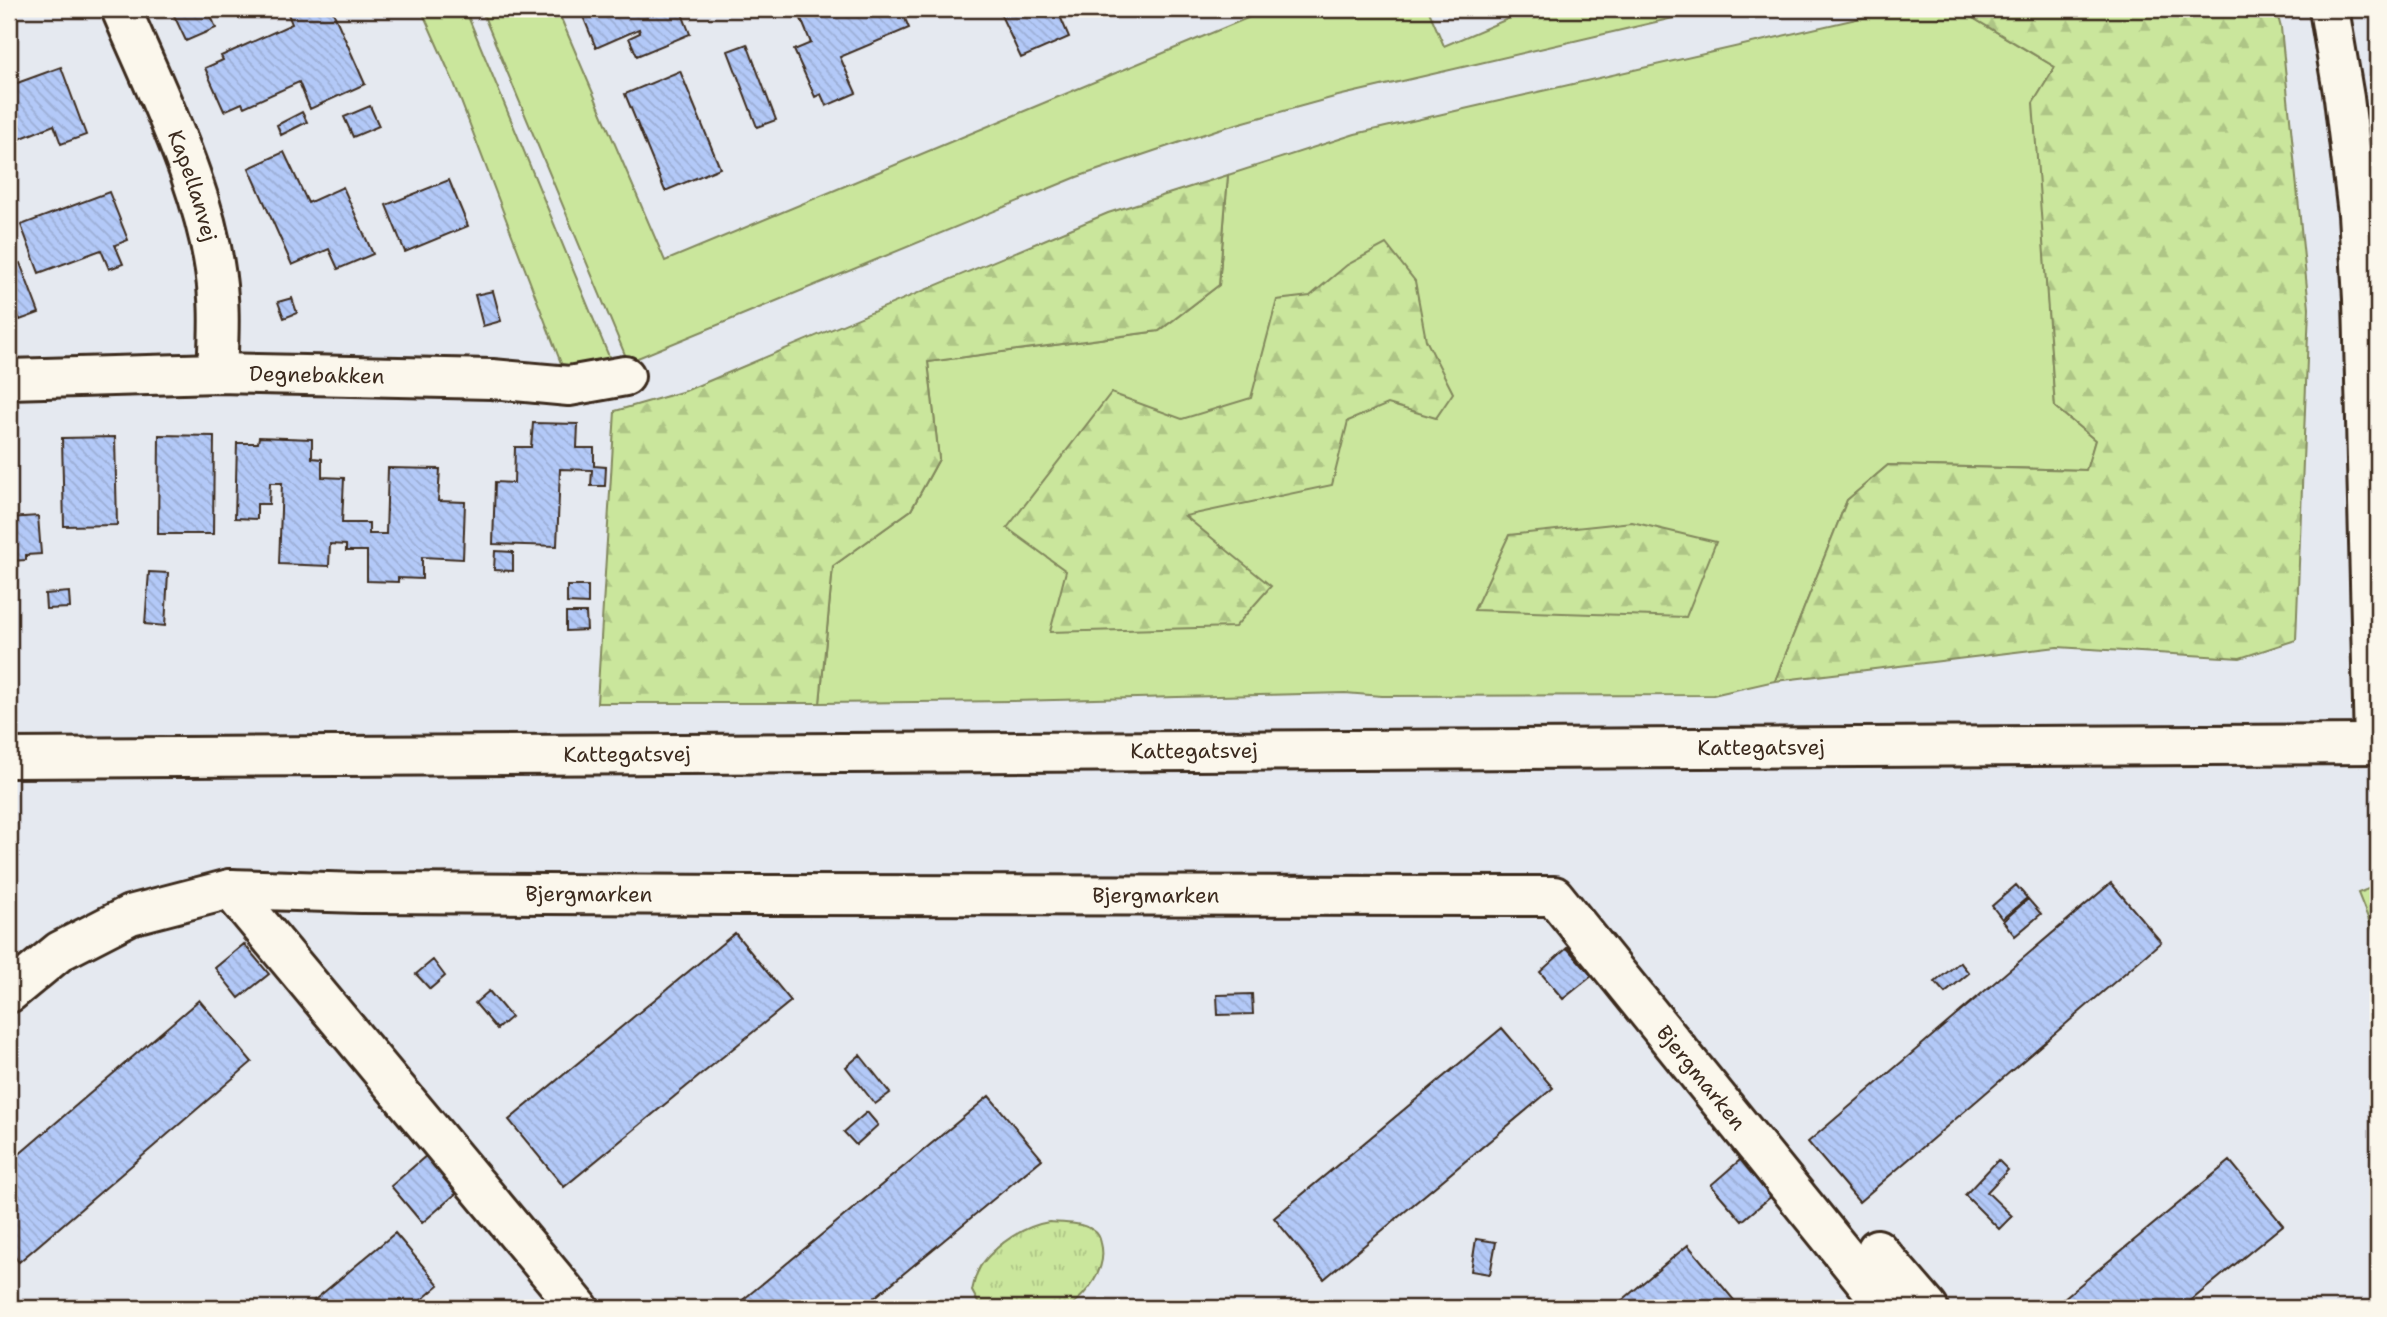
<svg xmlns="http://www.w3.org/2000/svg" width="2387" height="1317" font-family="'Shantell Sans',sans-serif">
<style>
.grass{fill:#cae69c;stroke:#82885d;stroke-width:2}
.forest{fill:url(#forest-firs);stroke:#82885d;stroke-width:2}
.park{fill:url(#park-tufts);stroke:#82885d;stroke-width:2}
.garden{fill:url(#garden-dots);stroke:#82885d;stroke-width:2}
.building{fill:url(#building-back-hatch);stroke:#3b2a1e;stroke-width:2}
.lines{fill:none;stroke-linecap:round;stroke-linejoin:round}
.minor-casing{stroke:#3b2a1e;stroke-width:44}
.minor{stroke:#fbf7ec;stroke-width:38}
.labels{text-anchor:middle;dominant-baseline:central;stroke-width:6;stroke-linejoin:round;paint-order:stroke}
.street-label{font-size:21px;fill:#3b2a1e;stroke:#fbf7ec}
</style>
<defs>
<pattern id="forest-firs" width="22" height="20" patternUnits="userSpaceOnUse" patternTransform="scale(1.75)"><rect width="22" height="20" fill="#cae69c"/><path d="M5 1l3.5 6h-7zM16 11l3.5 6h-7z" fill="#aec586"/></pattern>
<pattern id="park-tufts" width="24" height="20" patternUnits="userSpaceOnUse" patternTransform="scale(1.75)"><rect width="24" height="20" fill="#cae69c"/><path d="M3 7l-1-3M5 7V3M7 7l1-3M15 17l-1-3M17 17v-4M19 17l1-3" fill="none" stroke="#aec586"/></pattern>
<pattern id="garden-dots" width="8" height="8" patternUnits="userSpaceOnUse" patternTransform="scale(1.75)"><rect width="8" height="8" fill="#cae69c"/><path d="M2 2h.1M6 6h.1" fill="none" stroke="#aec586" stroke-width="1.8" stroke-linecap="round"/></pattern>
<pattern id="building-back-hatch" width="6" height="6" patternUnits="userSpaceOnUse" patternTransform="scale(1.75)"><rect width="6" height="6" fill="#b3c9f8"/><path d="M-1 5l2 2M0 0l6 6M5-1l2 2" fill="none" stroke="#9badd4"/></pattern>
</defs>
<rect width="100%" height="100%" fill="#e5e9f0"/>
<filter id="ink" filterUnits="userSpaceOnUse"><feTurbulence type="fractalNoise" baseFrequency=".0143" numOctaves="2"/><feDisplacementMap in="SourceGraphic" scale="14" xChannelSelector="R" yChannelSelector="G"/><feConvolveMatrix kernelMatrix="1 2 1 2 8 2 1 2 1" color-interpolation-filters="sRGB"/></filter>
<g filter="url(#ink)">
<!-- grass -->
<path class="grass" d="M421,9h44l145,350 -11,11 -35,1 -110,-288z
M481,9h76l108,252 604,-252h159l16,37 87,-37h181l-374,87 -119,33 -142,48 -449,185z
M1900,9h58l97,58 -21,36 21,304 40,33 -8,30 -199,-5 -41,35 -72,181 -62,14 -331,1 -37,-3 -332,8 -193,2 13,-137 78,-56 28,-51 -11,-97 231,-31 60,-46 9,-110 127,-41z"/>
<!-- forest -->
<path class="forest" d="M1958,9h318l5,19 28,280 -13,332 -56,18 -183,-11 -282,34 72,-181 41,-35 198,5 9,-30 -40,-33 -22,-304 22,-36z
M1228,175l-9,110 -60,46 -231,31 11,97 -28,51 -78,56 -13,137h-223l18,-292 70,-20 423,-178z
M1386,244l29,37 11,59 27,53 -17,25 -48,-14 -40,17 -16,64 -147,31 86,70 -36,41 -185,5 16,-61 -59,-43 104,-135 71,26 69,-21 26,-98 33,-4 37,-31z
M1632,522l84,20 -30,75 -212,-7 35,-75z"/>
<!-- park -->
<path class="park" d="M1049,1222c14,1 31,0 44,8 5,3 7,7 8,13 7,26 -14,51 -33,65h-87l-9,-17c2,-9 4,-20 10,-27 16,-21 42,-38 67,-42z"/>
<!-- garden -->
<path class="garden" d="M2378,885v58l-20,-50z"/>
<!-- building -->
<path class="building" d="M171,9h37l8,19 -30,13z
M286,9h54l-7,3 32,72 -55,25 -11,-27 -55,25 -2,-4 -18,8 -19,-43 18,-8 -2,-4 71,-32z
M580,9h105l-4,2 9,23 -53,22 -8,-18 11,-5 -1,-4 -43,19z
M797,9h104l8,19 -69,29 16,36 -30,13 -5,-12 -6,3 -21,-47 17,-7z
M998,9h59l12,28 -48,21z
M747,44l29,76 -19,7 -29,-76z
M61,67l25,68 -25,9 -7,-19 -45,18v-57z
M680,71l40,97 -55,23 -40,-97z
M370,106l9,20 -26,11 -9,-20z
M302,112l5,10 -26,13 -4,-10z
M284,152l24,51 35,-16 30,67 -35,15 -9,-20 -37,16 -43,-97z
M449,180l19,46 -63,26 -19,-47z
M109,192l19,48 -13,5 8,19 -14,5 -8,-19 -62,23 -18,-48z
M20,263l19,50 -19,7 -11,-29v-24z
M493,291l8,30 -18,5 -8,-31z
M292,298l5,15 -13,5 -6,-16z
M533,423l45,1 -1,24h17v18l12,1 -1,19h-14l1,-16 -32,-1 -3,77 -64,-2 2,-62 19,1 1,-36h16z
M159,435l55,1 -1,98h-55z
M115,437l2,88 -53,1 -2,-88z
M259,437l53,2v19l10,1v18l22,1 -2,45h27v11h17l2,-66 52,1 -2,32 27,1 -2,57 -41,-2v22l-24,-1v4l-31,-1v-30h-21v-6l-16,-1 -1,22 -50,-2 3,-81h-12l-1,21h-12v15l-22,-1 2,-75h21z
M38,516l3,38 -15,1v5l-17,1v-43z
M495,551l18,1v19l-19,-1z
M149,572l19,1 -3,53 -20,-2z
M567,586h21v18l-21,-1z
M69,592l1,16 -24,1 -1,-15z
M566,613h20l1,17 -21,1z
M2111,883l50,59 -302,260 -51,-60z
M2016,885l11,13 -25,21 -10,-13z
M2028,899l13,15 -26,22 -12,-15z
M735,933l56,68 -227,186 -55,-67z
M244,944l25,30 -30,24 -24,-30z
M1567,948l25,28 -29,23 -23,-27z
M433,960l12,16 -15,13 -14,-15z
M1960,962l9,11 -24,20 -10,-11z
M489,991l22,26 -14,12 -22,-26z
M1252,994l1,20 -35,1 -1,-20z
M199,1000l53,62 -233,200 -10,-12v-87z
M1502,1028l51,60 -229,191 -50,-61z
M860,1055l30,38 -15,11 -29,-37z
M989,1096l53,63 -180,149h-129z
M867,1112l11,13 -22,20 -12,-13z
M1747,1154l32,36 -37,31 -31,-36z
M427,1155l32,36 -37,32 -31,-37z
M1998,1160l10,10 -21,22 25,24 -13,13 -34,-34z
M2230,1161l53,64 -101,83h-130z
M395,1233l44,52 -27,23h-107z
M1476,1239l20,3 -6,32 -19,-3z
M1688,1245l50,60 -3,3h-122z"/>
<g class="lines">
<defs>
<g id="minor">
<path id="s1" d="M121,9c38,89 91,191 97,289 2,25 0,50 -1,75"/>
<path d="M2329,9l15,89 14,116 5,85 11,445"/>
<path id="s2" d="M9,379l208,-6 275,6 77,7 56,-10"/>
<path id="s3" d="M9,758l2369,-14"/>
<path d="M230,889l349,419"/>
<path id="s4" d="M9,993l51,-42 70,-36 100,-26 131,4 379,2 814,1 333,412"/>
<path d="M1877,1249l51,59"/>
</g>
</defs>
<!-- minor casing -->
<use href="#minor" class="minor-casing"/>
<!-- minor -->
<use href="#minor" class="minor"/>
</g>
</g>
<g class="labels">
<!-- street labels -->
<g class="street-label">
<text stroke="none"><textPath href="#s1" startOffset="191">Kapellanvej</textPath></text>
<text stroke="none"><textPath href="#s2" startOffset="308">Degnebakken</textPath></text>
<text stroke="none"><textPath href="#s3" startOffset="1752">Kattegatsvej</textPath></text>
<text stroke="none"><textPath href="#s3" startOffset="1185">Kattegatsvej</textPath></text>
<text stroke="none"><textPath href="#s3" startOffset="618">Kattegatsvej</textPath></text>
<text stroke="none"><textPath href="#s4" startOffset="607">Bjergmarken</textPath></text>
<text stroke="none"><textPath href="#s4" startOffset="1174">Bjergmarken</textPath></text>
<text stroke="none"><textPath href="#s4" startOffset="1806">Bjergmarken</textPath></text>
</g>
</g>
<!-- margin -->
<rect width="2387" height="1317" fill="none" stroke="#fbf7ec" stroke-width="35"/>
<rect x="18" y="18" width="2352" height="1282" fill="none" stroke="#3b2a1e" stroke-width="2.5" filter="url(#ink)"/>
</svg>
